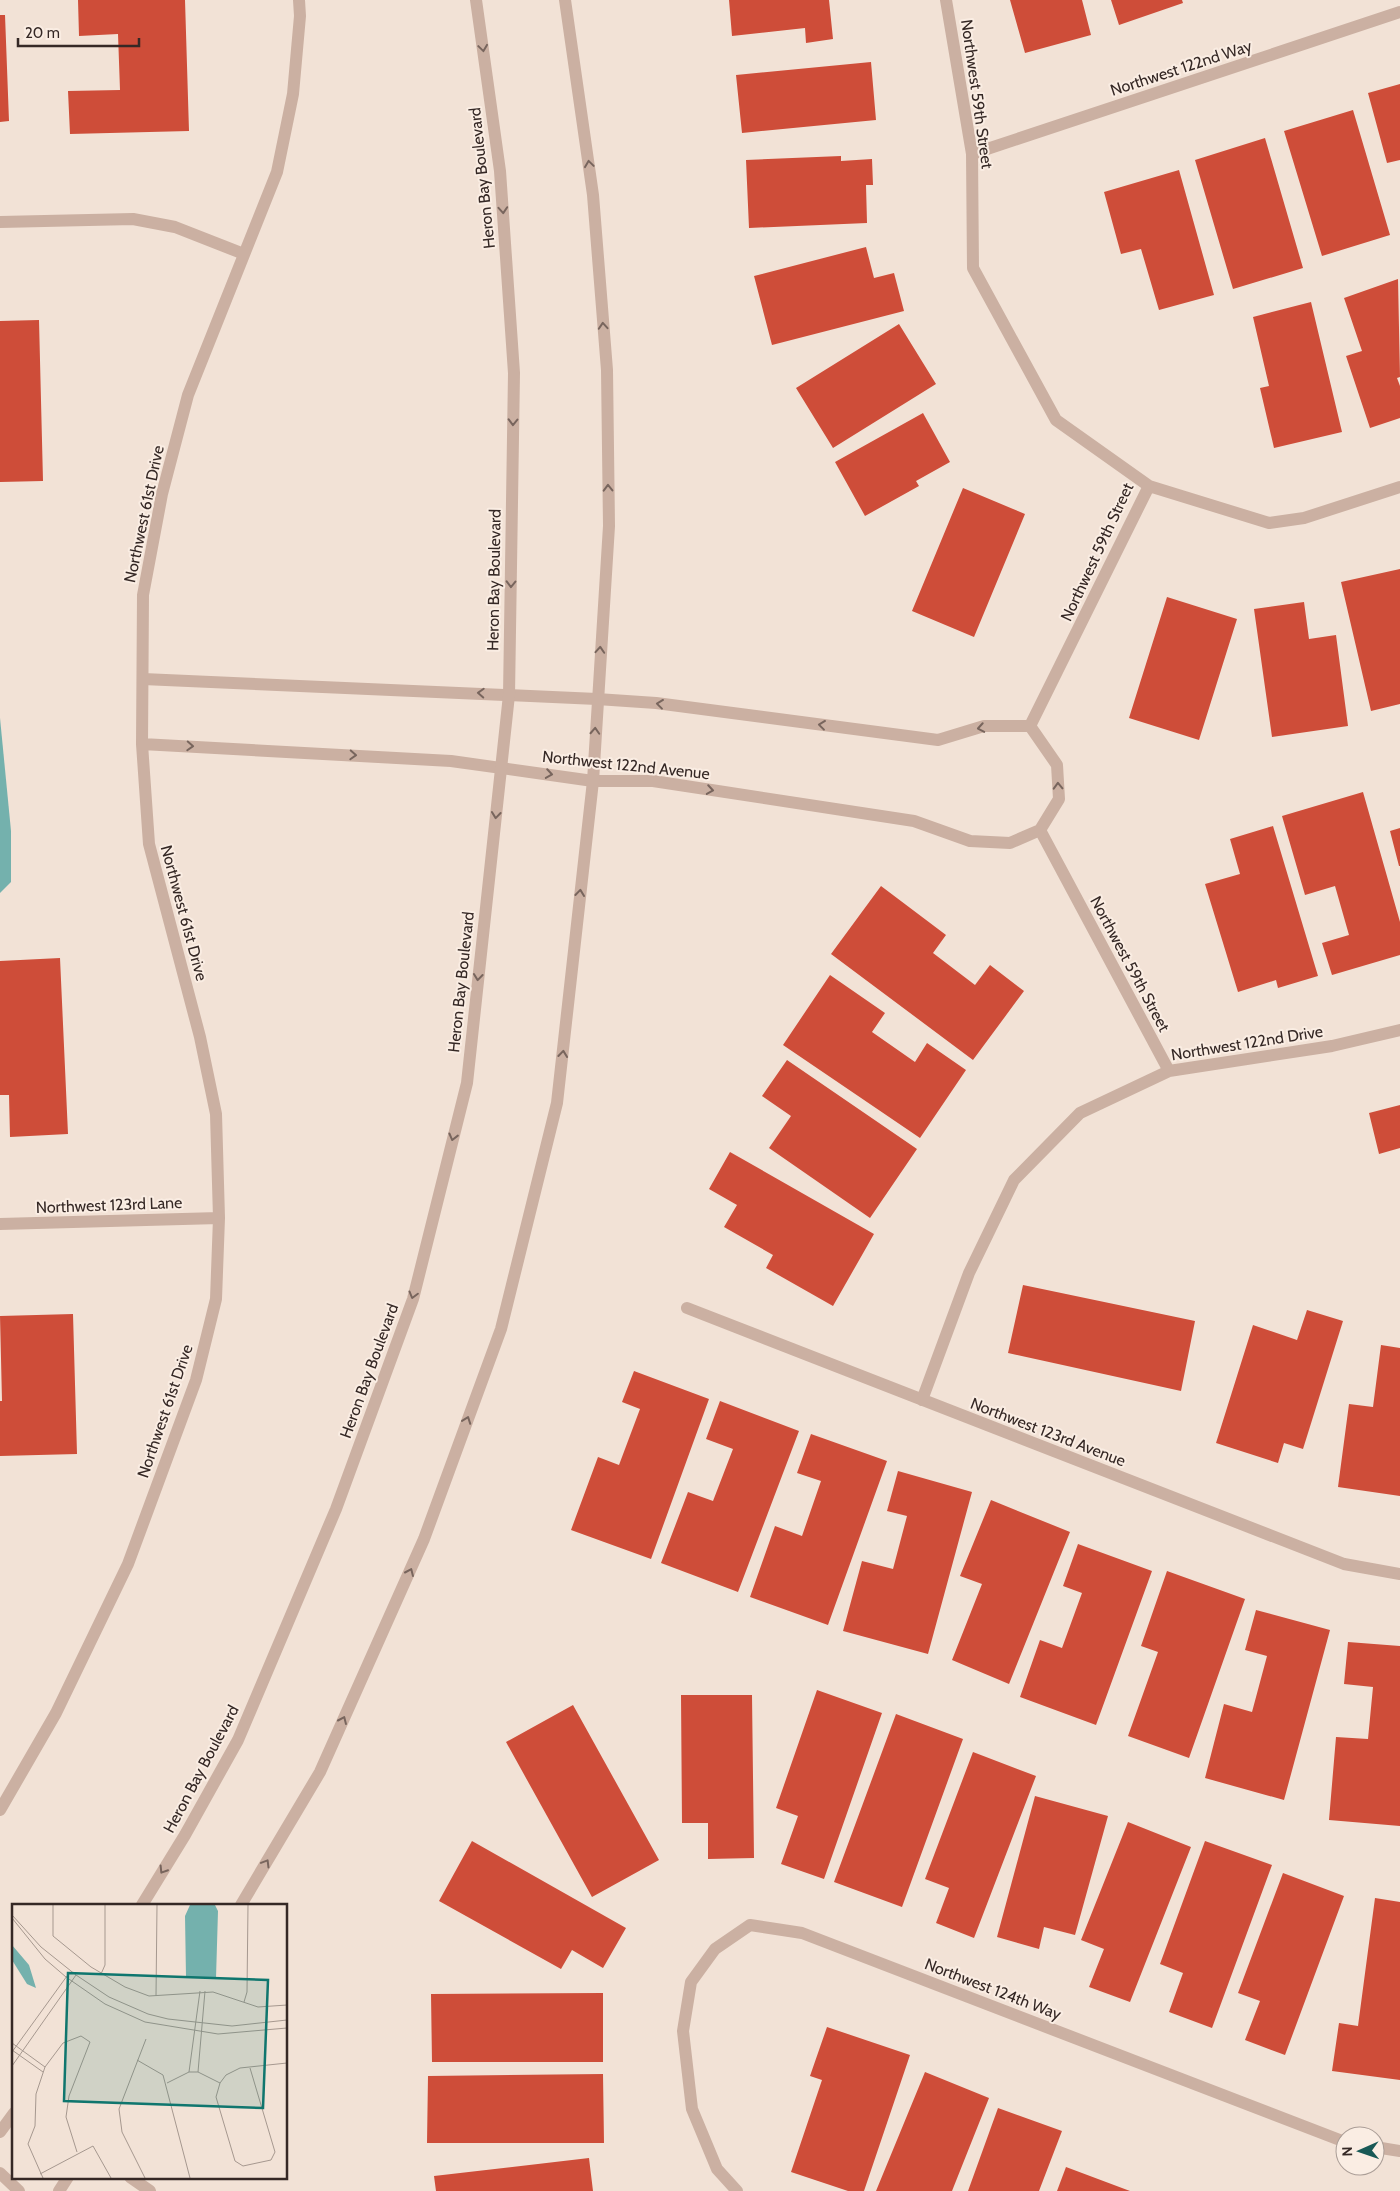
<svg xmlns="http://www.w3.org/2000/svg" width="1400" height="2191" font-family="Cabin,sans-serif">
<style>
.water{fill:#74b1ad}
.building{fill:#ce4d39}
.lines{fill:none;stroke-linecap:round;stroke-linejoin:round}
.minor{stroke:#cbb0a2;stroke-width:12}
.tertiary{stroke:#cbb0a2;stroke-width:12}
.oneway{stroke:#78655d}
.labels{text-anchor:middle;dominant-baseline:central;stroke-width:4;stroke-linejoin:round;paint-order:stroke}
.street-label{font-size:16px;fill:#352825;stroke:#faede3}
.inset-road{fill:none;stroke:#a6988f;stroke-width:1}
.view{fill:#0f766e;fill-opacity:0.15;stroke:#0f766e;stroke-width:2.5}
.inset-edge{fill:none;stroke:#352825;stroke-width:2.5}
</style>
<rect width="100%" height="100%" fill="#f2e2d6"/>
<!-- water -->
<path class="water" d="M0,718l11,113v51l-11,11z"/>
<!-- building -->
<path class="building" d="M78,0h107l4,131 -119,3 -2,-43 52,-1 -2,-56 -39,2z
M729,0h100l4,39 -27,4 -1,-15 -73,8z
M1010,0h72l9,35 -66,18z
M1111,0h71l1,3 -64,22z
M0,15h5l4,106 -9,1z
M871,62l5,58 -134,13 -6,-58z
M1400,84v76l-13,3 -19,-70z
M1353,110l37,125 -68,21 -38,-125z
M1265,138l38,130 -70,21 -38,-129z
M841,156v5l31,-2 1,26h-7l1,38 -118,5 -3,-68z
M1179,170l35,125 -55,15 -18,-61 -20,5 -17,-62z
M866,247l8,31 20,-5 10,38 -132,34 -18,-69z
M1398,279l2,98 -3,1 3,8v32l-30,10 -24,-72 16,-5 -18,-53z
M1311,302l31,130 -68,16 -14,-60 9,-2 -16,-69z
M39,320l4,161 -43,1v-161z
M899,324l37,60 -103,64 -37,-60z
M923,413l27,49 -34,19 3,5 -54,30 -30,-54z
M963,488l62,26 -51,123 -62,-26z
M1400,569v135l-29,7 -30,-129z
M1167,597l70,22 -38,121 -70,-22z
M1304,602l5,37 27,-4 12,91 -76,11 -18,-128z
M1363,792l37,130v33l-68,20 -10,-32 27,-8 -14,-49 -30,9 -23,-79z
M1273,826l45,150 -40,12 -2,-8 -38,12 -33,-108 35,-10 -10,-35z
M1400,828v38h-1l-9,-35z
M881,886l65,49 -13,18 42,32 15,-20 34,26 -51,69 -142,-106z
M60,958l8,176 -58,3 -1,-42h-9v-134z
M830,975l55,38 -13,19 43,30 12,-19 39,27 -46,68 -137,-93z
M787,1060l130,89 -47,69 -101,-70 22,-32 -29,-20z
M1400,1105v43l-21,6 -10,-41z
M730,1152l144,82 -41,72 -67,-38 7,-13 -49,-28 13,-22 -28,-16z
M1023,1285l172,36 -14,70 -173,-38z
M1307,1310l36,11 -40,128 -19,-6 -6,20 -62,-20 37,-118 44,15z
M73,1314l4,140 -77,2v-55h2l-2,-85z
M1381,1345l19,3v148l-62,-9 11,-83 24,3z
M634,1371l75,28 -58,160 -80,-29 27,-73 21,8 21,-56 -18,-7z
M720,1401l79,30 -61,161 -77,-29 27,-71 25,9 20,-52 -27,-10z
M811,1434l76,27 -59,164 -78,-28 25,-71 27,10 19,-55 -24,-8z
M898,1471l74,21 -44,162 -85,-23 19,-70 31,8 14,-53 -20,-5z
M991,1500l79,32 -61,152 -57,-24 30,-76 -22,-8z
M1078,1544l74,27 -56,154 -76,-28 20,-57 22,8 20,-55 -19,-7z
M1167,1571l78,28 -56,159 -61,-22 30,-84 -17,-6z
M1256,1610l74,20 -46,170 -79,-22 19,-74 28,8 15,-56 -22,-6z
M1348,1642l52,4v180l-71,-6 7,-83 32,2 5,-52 -29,-3z
M817,1690l65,23 -58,166 -43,-15 17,-48 -22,-8z
M681,1695h71l2,163 -46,1v-36h-26z
M573,1705l86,155 -67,37 -86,-155z
M896,1714l67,25 -61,168 -68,-25z
M973,1752l63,24 -62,162 -38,-15 13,-35 -24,-9z
M1035,1796l73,20 -33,119 -31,-8 -5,22 -42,-12z
M1128,1822l63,25 -61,155 -41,-15 15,-38 -23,-9z
M472,1841l154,87 -23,40 -31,-18 -11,19 -122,-68z
M1205,1841l67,24 -60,163 -43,-16 14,-39 -23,-9z
M1283,1873l61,23 -59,159 -40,-15 15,-39 -22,-8z
M1375,1898l25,4v178l-68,-9 7,-48 19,3z
M603,1993v69h-171l-1,-68z
M827,2027l83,28 -46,136h-16l-57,-19 31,-92 -12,-4z
M925,2072l64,26 -37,93h-76z
M603,2074l1,69h-177l1,-67z
M998,2108l64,23 -23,60h-71z
M589,2158l4,33h-157l-2,-15z
M1066,2167l64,24h-73z"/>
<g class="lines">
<!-- minor -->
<path class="minor" d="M946,0l26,154 1,114 83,152 93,66 -119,240
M972,154l428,-142
M0,222l133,-3 42,8 69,27
M1149,486l120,37 35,-5 96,-31
M143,679l454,20 59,4 282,37 46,-14h46
M1030,726l27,39 2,34 -19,31
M142,744l309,17 142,20h60l261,40 56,20 40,2 30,-13
M1040,830l129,241
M0,1224l219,-6
M687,1308l657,256 56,10
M922,1400l47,-127 45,-93 66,-67 89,-42 163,-25 68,-16
M0,1810l56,-97 72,-149 68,-184 20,-81 3,-81 -3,-104 -16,-77 -51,-193 -7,-100 1,-149 19,-101 26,-99 89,-223 16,-78 7,-78 -1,-16
M1375,2147l25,4
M0,2173l19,18
M130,2177l20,14
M737,2191l-20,-22 -25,-60 -9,-78 8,-49 24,-33 35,-24 52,8 543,209"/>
<!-- tertiary -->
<path class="tertiary" d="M142,1905l43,-70 53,-95 98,-231 77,-210 54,-216 42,-388 5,-322 -14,-202 -24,-171
M241,1905l79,-133 104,-233 77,-210 56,-226 36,-322 16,-255 -2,-156 -14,-175 -28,-195
M0,2132l14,-19
M59,2191l9,-14"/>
</g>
<!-- one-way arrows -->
<defs><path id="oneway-chevron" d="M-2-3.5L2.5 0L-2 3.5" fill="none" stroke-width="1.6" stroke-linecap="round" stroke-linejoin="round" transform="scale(1.25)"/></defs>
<g class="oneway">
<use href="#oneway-chevron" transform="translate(483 48) rotate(82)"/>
<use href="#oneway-chevron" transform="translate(589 164) rotate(-98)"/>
<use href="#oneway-chevron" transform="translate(503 210) rotate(86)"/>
<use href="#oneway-chevron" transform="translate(603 326) rotate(-94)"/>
<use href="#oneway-chevron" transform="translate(513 422) rotate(91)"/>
<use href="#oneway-chevron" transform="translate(608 488) rotate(-91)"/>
<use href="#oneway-chevron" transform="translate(511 584) rotate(91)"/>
<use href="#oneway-chevron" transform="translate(600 650) rotate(-86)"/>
<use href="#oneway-chevron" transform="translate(481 693) rotate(-177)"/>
<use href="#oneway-chevron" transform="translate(660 704) rotate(-173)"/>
<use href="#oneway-chevron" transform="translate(822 725) rotate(-173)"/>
<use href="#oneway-chevron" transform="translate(981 728) rotate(170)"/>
<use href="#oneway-chevron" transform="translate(595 731) rotate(-87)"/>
<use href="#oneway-chevron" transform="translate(190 746) rotate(3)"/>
<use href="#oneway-chevron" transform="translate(353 755) rotate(3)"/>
<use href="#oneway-chevron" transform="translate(549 774) rotate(9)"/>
<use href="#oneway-chevron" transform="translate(1058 786) rotate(-92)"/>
<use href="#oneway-chevron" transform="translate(710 790) rotate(9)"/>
<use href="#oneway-chevron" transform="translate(496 815) rotate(96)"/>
<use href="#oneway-chevron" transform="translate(580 893) rotate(-84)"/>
<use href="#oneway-chevron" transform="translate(478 977) rotate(96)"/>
<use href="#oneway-chevron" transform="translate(563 1054) rotate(-84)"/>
<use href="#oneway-chevron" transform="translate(453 1137) rotate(104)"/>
<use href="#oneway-chevron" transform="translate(413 1295) rotate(105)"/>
<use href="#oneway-chevron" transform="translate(467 1420) rotate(-70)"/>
<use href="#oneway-chevron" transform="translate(410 1572) rotate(-66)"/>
<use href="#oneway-chevron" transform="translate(343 1720) rotate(-66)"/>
<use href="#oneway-chevron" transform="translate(266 1863) rotate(-59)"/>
<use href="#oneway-chevron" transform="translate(163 1870) rotate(122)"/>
</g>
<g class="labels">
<!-- street labels -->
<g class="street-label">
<text transform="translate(1181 68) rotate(-18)">Northwest 122nd Way</text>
<text transform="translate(977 94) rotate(82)">Northwest 59th Street</text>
<text transform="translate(482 178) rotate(-96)">Heron Bay Boulevard</text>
<text transform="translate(144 514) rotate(-78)">Northwest 61st Drive</text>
<text transform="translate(1097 552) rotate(-65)">Northwest 59th Street</text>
<text transform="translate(494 580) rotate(-89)">Heron Bay Boulevard</text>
<text transform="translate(626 765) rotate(6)">Northwest 122nd Avenue</text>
<text transform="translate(184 913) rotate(75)">Northwest 61st Drive</text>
<text transform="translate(1130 964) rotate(62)">Northwest 59th Street</text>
<text transform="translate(461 982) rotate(-84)">Heron Bay Boulevard</text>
<text transform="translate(1247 1043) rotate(-9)">Northwest 122nd Drive</text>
<text transform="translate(109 1205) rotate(-2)">Northwest 123rd Lane</text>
<text transform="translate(369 1371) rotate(-70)">Heron Bay Boulevard</text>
<text transform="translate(165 1411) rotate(-71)">Northwest 61st Drive</text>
<text transform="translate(1048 1432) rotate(21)">Northwest 123rd Avenue</text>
<text transform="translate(201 1769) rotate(-62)">Heron Bay Boulevard</text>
<text transform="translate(993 1989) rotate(21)">Northwest 124th Way</text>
</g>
</g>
<!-- overview -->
<g transform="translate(12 1904)">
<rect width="275" height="275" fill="#f2e2d6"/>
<path d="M178,1h25l3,6 -2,67 -30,-1 -1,-61zM0,41l17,20 7,23 -9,-4 -15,-24z" fill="#74b1ad"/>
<path class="inset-road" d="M41,1v31l38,31 34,20 24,9 64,-4 45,15 29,-2M0,11l29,32 35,28 33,22 39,17 20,5 64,7 55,-6M0,14l33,41 21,18 39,27 40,18 73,12 69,-6M89,70l4,-9v-60M144,92l1,-91M232,98l3,-10 1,-87M0,139l33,24M0,146l31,22M0,148l55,-76M125,156l26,15 27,103M0,162l64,-91M177,168l11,-81M186,168l7,-81M155,179l22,-11h9l22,11 6,-8 14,-7 47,-5M208,179l-4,14 19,64 8,5 28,-6 4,-8 -25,-84M28,270l53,-28 18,32M31,274l-15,-34 7,-18 1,-32 9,-27 18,-24 18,-7 9,6 -21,54 -3,21 11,35M133,274l-23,-46 -3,-23 27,-70"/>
<path class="view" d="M56,69l200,7 -5,128 -199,-7z"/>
<rect width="275" height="275" class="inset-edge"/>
</g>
<!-- north arrow -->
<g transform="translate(1360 2151) rotate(268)"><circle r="24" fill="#faede3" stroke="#ab9e97"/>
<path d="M0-4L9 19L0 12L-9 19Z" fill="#185956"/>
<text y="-8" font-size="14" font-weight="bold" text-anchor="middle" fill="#352825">N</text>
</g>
<!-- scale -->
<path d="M18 38v8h121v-8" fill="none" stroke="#352825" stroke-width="2.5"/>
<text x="25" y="38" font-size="15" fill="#352825" stroke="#faede3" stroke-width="4" paint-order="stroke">20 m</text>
</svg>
